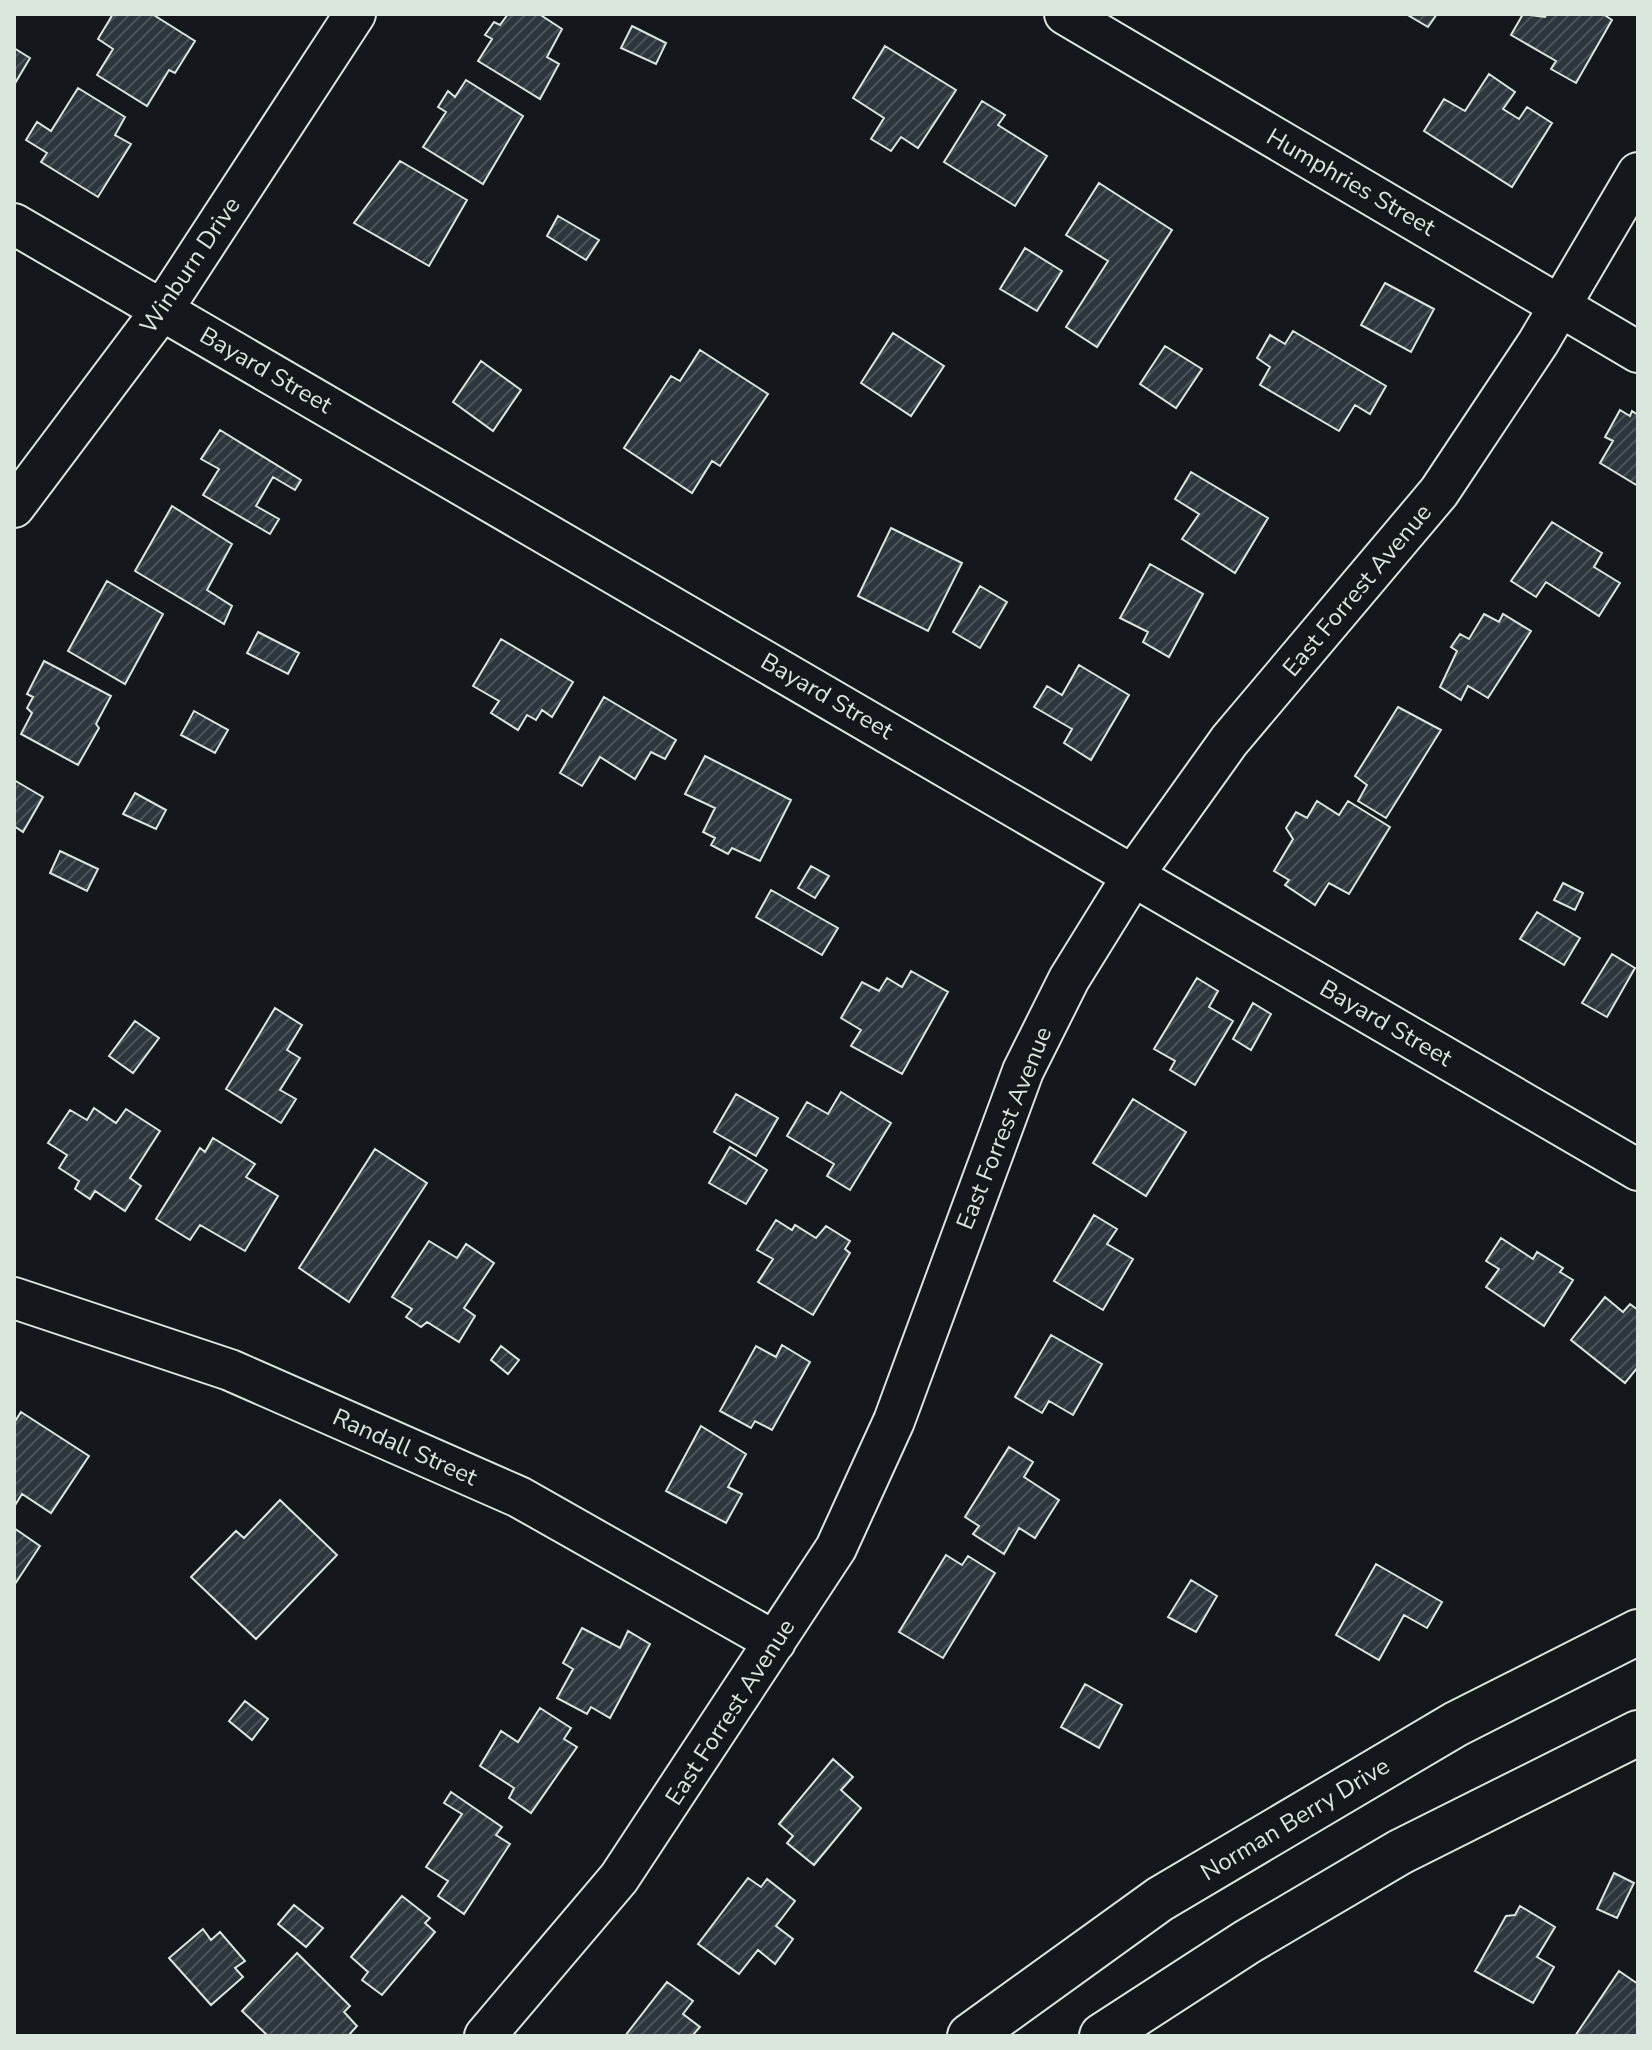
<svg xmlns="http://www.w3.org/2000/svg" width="1652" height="2050" font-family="'Nunito Sans',sans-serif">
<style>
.building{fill:url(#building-hatch);stroke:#d8e6dc;stroke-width:2}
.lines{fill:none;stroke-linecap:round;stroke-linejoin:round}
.minor-casing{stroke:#d8e6dc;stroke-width:44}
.secondary-casing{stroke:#d8e6dc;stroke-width:48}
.minor{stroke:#14181c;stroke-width:40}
.secondary{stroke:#14181c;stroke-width:44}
.labels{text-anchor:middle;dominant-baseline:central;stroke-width:6;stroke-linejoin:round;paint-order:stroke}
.street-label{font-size:24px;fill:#d8e6dc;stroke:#14181c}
</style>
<defs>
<pattern id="building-hatch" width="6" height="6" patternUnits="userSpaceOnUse" patternTransform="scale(2)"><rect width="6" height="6" fill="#2c363c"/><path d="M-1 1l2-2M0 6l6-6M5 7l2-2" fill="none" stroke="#4a5358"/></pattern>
</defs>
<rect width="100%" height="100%" fill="#14181c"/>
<!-- building -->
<path class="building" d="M113,14h39l43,27 -20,32 -6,-3 -22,36 -50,-31 16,-26 -15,-10z
M508,14h31l23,15 -15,28 12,7 -19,35 -62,-38 14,-22 -7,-4 9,-13 6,3z
M1406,14h31l-9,13z
M1523,14l22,3 2,-3h56l9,6 -36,63 -25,-14 5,-8 -45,-26z
M632,26l34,17 -10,21 -35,-16z
M885,46l71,44 -38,58 -17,-11 -10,14 -20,-12 13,-21 -31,-20z
M14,48l16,10 -16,27z
M1489,74l26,18 -12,17 16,10 8,-12 25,16 -40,64 -88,-56 20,-32 21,12z
M466,80l57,36 -40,68 -60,-37 23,-35 -8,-5 10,-16 7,6z
M78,88l47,29 -10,18 16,9 -33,53 -57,-35 6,-9 -21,-13 11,-18 14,9z
M982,101l23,14 -7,10 49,31 -32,50 -71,-44z
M400,161l67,39 -38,66 -75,-43z
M1099,183l73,47 -75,117 -31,-20 42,-66 -42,-26z
M558,216l41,24 -13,20 -39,-24z
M1025,248l37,23 -25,40 -37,-22z
M1385,283l49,26 -23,43 -50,-27z
M1293,331l93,55 -16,28 -15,-9 -16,26 -79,-46 10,-18 -13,-9 13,-23 15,9z
M893,333l51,33 -33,50 -50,-33z
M1165,346l37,23 -26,39 -36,-24z
M700,350l68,44 -48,72 -8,-5 -20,32 -68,-45 47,-72 9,5z
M481,361l40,29 -28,41 -40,-29z
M1620,410l10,6 2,-5 6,4v71l-38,-23 13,-22 -8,-4z
M220,430l81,50 -6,10 -22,-13 -17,29 23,13 -9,15 -67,-39 16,-26 -18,-10z
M1191,472l77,46 -33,55 -53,-34 17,-25 -24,-15z
M172,506l60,38 -25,46 25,16 -8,18 -89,-53z
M1552,522l50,31 -8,14 26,16 -21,33 -53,-34 -10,15 -25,-16z
M891,528l71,35 -34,68 -70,-35z
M1150,564l53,30 -34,63 -26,-15 5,-10 -28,-14z
M107,581l56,33 -38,70 -57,-33z
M980,586l27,16 -27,46 -27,-16z
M1484,614l15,8 4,-8 28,17 -43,67 -20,-12 -7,14 -21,-13 17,-36 -6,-4 9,-13 9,5z
M258,632l41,21 -11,21 -41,-21z
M501,639l72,43 -21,35 -10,-7 -6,10 -9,-5 -9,15 -27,-17 8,-12 -26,-15z
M44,661l67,35 -15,28 3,4 -21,37 -57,-31 11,-21 -5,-5 6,-11 -6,-3z
M1079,665l50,30 -38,65 -27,-17 8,-14 -38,-22 13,-21 15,9z
M604,697l72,43 -11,19 -14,-7 -16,27 -35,-22 -18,29 -22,-13z
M1398,707l43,23 -55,88 -28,-17 9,-16 -12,-9z
M194,711l34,19 -13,23 -34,-18z
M705,756l86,44 -31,61 -28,-13 -4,6 -17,-9 4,-7 -12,-6 12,-24 -30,-14z
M14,780l29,17 -20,35 -9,-6z
M135,793l31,17 -10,19 -33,-15z
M1317,801l22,14 9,-14 42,26 -41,67 -20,-11 -14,22 -30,-20 4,-5 -15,-9 19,-32 -7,-11 10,-16 11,6z
M60,851l38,18 -11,22 -37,-18z
M811,866l18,10 -14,22 -17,-10z
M1563,883l20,10 -8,17 -21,-10z
M771,890l67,38 -16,27 -66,-38z
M1537,912l43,26 -16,27 -44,-26z
M1612,954l23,14 -28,49 -25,-14z
M911,971l37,21 -46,82 -51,-28 10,-16 -20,-12 21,-36 17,9 8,-13 15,9z
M1197,978l21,13 -9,16 24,14 -38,64 -25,-15 5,-9 -21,-12z
M1253,1003l18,11 -20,36 -18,-11z
M275,1008l27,17 -15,25 13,8 -20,32 16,9 -15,24 -55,-34z
M135,1021l24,17 -26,35 -24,-17z
M841,1092l50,31 -41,67 -23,-14 7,-12 -47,-28 20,-34 21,12z
M736,1094l42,24 -22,38 -42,-24z
M1133,1099l53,33 -40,64 -53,-33z
M94,1108l22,15 10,-14 34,22 -30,47 11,8 -16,25 -30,-20 -5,8 -15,-10 4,-8 -20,-13 8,-13 -19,-12 22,-33 17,10z
M213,1138l42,26 -9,13 32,19 -33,55 -45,-26 -10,15 -34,-21 44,-71 5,4z
M730,1147l37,23 -21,34 -37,-21z
M375,1149l52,34 -78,119 -50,-34z
M1094,1215l23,14 -10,15 26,15 -30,51 -49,-29z
M776,1220l16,10 3,-5 21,13 10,-12 24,15 -5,8 5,4 -37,62 -55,-33 15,-23 -16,-9z
M1501,1238l32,21 4,-7 26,16 -3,4 13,8 -29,46 -58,-39 13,-18 -13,-8z
M429,1241l28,17 9,-14 28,19 -30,45 11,8 -16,26 -32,-20 -6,5 -15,-10 6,-8 -20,-12z
M1605,1297l18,15 7,-8 8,6v57l-13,16 -54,-43z
M1051,1335l51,29 -29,51 -24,-14 -7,12 -27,-16z
M782,1345l28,17 -38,68 -17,-9 -4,7 -31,-17 36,-65 20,11z
M501,1346l18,14 -11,14 -17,-14z
M21,1412l68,44 -38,57 -29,-19 -8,13v-84z
M701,1426l45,28 -18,33 14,7 -16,29 -60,-32z
M1009,1447l24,15 -9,15 35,23 -24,38 -16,-10 -15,26 -31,-20 6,-8 -14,-9z
M280,1500l57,55 -81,84 -65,-62 45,-46 8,7z
M14,1528l26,18 -25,38 -1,-1z
M946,1555l16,10 6,-9 27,17 -52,85 -44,-26z
M1376,1564l66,38 -15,26 -23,-13 -25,45 -43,-25z
M1191,1580l26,16 -21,36 -28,-15z
M582,1628l38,20 8,-17 22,13 -40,74 -19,-11 -4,7 -30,-16 16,-29 -10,-6z
M1085,1684l37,21 -23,43 -38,-21z
M245,1701l23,18 -16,21 -23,-19z
M540,1708l31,20 -7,11 13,8 -46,66 -22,-15 5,-10 -34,-22 21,-35 17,11z
M833,1759l20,18 -12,13 20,18 -47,57 -27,-22 6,-7 -14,-12z
M451,1792l51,35 -6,8 14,9 -46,70 -26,-18 10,-15 -22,-14 36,-53 -18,-11z
M1614,1873l20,10 -17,35 -20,-9z
M748,1878l13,9 6,-8 28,22 -19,25 17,13 -18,25 -17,-14 -19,24 -41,-30z
M402,1896l28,22 -5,5 10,9 -53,63 -20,-15 6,-8 -17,-15z
M294,1905l29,23 -17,19 -28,-23z
M1520,1906l35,21 -18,30 17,10 -21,36 -58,-32 31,-55 9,-1z
M203,1929l8,11 9,-8 25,29 -10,7 8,9 -32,28 -42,-47z
M297,1953l53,53 -6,6 13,14 -9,10h-80l-26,-25z
M1619,1971l19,13v52h-63z
M667,1982l26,19 -10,13 17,13 -8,9h-67z"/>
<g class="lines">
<defs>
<path id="minor" d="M1065,14l573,338
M14,224l1624,946
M14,507l148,-197 193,-296
M14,1298l216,72 289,127 256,145
M485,2036l134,-158 217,-330 58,-127 129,-350 46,-92 65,-105 95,-133 210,-249 99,-149 100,-170"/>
<path id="secondary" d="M970,2036l190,-137 296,-175 182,-92
M1102,2036l145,-94 153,-90 238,-119"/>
</defs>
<!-- minor casing -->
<use href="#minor" class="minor-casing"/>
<!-- secondary casing -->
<use href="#secondary" class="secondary-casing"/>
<!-- minor -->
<use href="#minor" class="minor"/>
<!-- secondary -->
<use href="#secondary" class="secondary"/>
</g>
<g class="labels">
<!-- street labels -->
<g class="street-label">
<text transform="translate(1351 182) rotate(30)">Humphries Street</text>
<text transform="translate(190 265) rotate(-56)">Winburn Drive</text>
<text transform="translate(266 370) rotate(30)">Bayard Street</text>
<text transform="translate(1357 590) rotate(-50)">East Forrest Avenue</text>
<text transform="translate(827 696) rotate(30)">Bayard Street</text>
<text transform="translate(1386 1023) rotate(30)">Bayard Street</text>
<text transform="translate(1004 1128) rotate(-68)">East Forrest Avenue</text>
<text transform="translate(405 1447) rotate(24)">Randall Street</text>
<text transform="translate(730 1712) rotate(-57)">East Forrest Avenue</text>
<text transform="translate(1295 1819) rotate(-31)">Norman Berry Drive</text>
</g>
</g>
<!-- border -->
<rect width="1652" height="2050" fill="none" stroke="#d8e6dc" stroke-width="32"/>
</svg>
